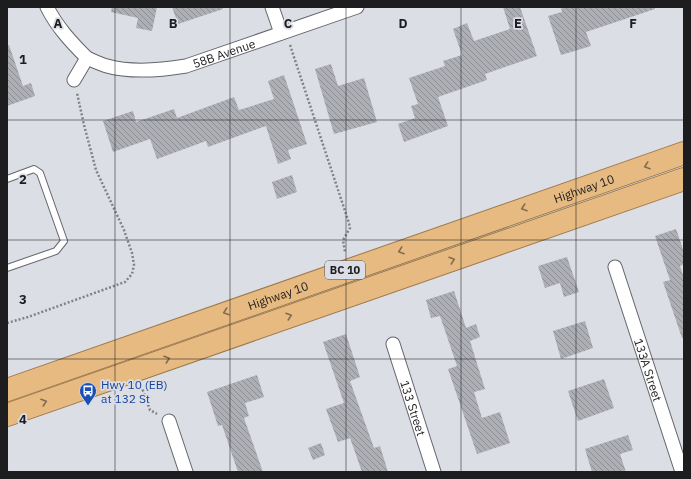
<svg xmlns="http://www.w3.org/2000/svg" width="691" height="479" font-family="'IBM Plex Sans',sans-serif">
<style>
.building{fill:url(#building-back-hatch)}
.lines{fill:none;stroke-linecap:round;stroke-linejoin:round}
.service-casing{stroke:#64666c;stroke-width:8}
.minor-casing{stroke:#64666c;stroke-width:15}
.trunk-casing{stroke:#9c784a;stroke-width:24}
.path{stroke:#818287;stroke-width:2.5;stroke-dasharray:2 2;stroke-linecap:butt}
.service{stroke:#fff;stroke-width:6}
.minor{stroke:#fff;stroke-width:13}
.trunk{stroke:#e6ba80;stroke-width:22}
.oneway{stroke:#826c50}
.grid{fill:none;stroke:#1d1d20;stroke-width:1;stroke-opacity:0.55}
.labels{text-anchor:middle;dominant-baseline:central;stroke-width:3.5;stroke-linejoin:round;paint-order:stroke}
.shield{fill:#dcdee5;stroke:#56575b;stroke-width:1}
.shield-label{font-size:11px;font-weight:bold;fill:#1d1d20}
.street-label{font-size:12px;fill:#1d1d20;stroke:#dcdee5}
.transit-label{font-size:12px;fill:#164399;stroke:#dcdee5;text-anchor:start}
.grid-label{font-size:13px;text-anchor:middle;font-weight:bold;fill:#1d1d20;stroke:#dcdee5;stroke-width:3.5;stroke-linejoin:round;paint-order:stroke}
</style>
<defs>
<pattern id="building-back-hatch" width="6" height="6" patternUnits="userSpaceOnUse"><rect width="6" height="6" fill="#adafb5"/><path d="M-1 5l2 2M0 0l6 6M5-1l2 2" fill="none" stroke="#8c8e93"/></pattern>
</defs>
<rect width="100%" height="100%" fill="#dcdee5"/>
<!-- building -->
<path class="building" d="M112,7h45l-5,24 -16,-3 2,-10 -27,-6z
M172,7h50l1,2 -45,15z
M503,7h17l17,49 -52,18 2,6 -49,17 10,29 -44,16 -6,-18 17,-6 -4,-12 7,-2 -9,-26 36,-12 -2,-5 19,-6 -9,-26 14,-6 7,18 36,-12z
M561,7h94v2l-69,23 5,14 -30,9 -13,-39 14,-4z
M7,45h2l14,41 8,-3 4,13 -28,10z
M331,64l7,22 26,-8 13,44 -43,12 -19,-65z
M284,75l23,69 -19,6 3,9 -13,5 -12,-38 -58,21 -2,-6 -49,18 -7,-20 -37,13 -10,-31 30,-10 3,11 38,-13 3,9 57,-21 5,13 35,-11 -6,-18z
M292,175l5,17 -20,7 -5,-17z
M676,229l8,23v12l-4,2 4,12v60h-2l-19,-56 7,-2 -15,-44z
M567,257l12,35 -15,5 -4,-14 -15,5 -7,-22z
M454,291l12,37 10,-4 4,13 -10,4 15,48 -11,3 8,26 18,-6 10,31 -33,11 -29,-85 9,-3 -17,-50 -9,2 -5,-18z
M585,321l8,27 -32,11 -8,-28z
M346,334l14,43 -10,4 24,67 6,-2 8,26h-26l-12,-34 -12,4 -12,-33 18,-6 -21,-61z
M257,375l7,22 -19,6 4,13 -5,2 19,54h-25l-16,-47 -4,1 -11,-34z
M604,379l10,29 -36,13 -10,-30z
M628,435l5,15 -13,4 6,18h-34l-7,-23z
M321,443l4,12 -12,5 -5,-12z"/>
<g class="lines">
<defs>
<path id="service" d="M7,179l27,-10 6,4 24,68 -8,10 -49,17"/>
<g id="minor">
<path d="M47,7c10,20 24,35 40,51l-13,22"/>
<path d="M272,7l9,26"/>
<path id="s1" d="M87,58c7,3 13,6 20,8 25,7 55,4 79,0l171,-59"/>
<path id="s2" d="M615,267l67,205"/>
<path id="s3" d="M393,344l41,128"/>
<path d="M169,421l17,51"/>
</g>
<g id="trunk">
<path id="s4" d="M7,390l677,-237"/>
<path d="M7,415l677,-236"/>
</g>
</defs>
<!-- service casing -->
<use href="#service" class="service-casing"/>
<!-- minor casing -->
<use href="#minor" class="minor-casing"/>
<!-- trunk casing -->
<use href="#trunk" class="trunk-casing"/>
<!-- path -->
<path class="path" d="M290,45l59,178 1,5 -7,12 2,12
M7,323l21,-6 97,-35 7,-8 2,-9 -2,-12 -8,-23 -28,-60 -12,-45 -7,-32
M140,389l2,-1 8,22 7,4"/>
<!-- service -->
<use href="#service" class="service"/>
<!-- minor -->
<use href="#minor" class="minor"/>
<!-- trunk -->
<use href="#trunk" class="trunk"/>
</g>
<!-- one-way arrows -->
<defs><path id="oneway-chevron" d="M-2-3.5L2.5 0L-2 3.5" fill="none" stroke-width="1.6" stroke-linecap="round" stroke-linejoin="round"/></defs>
<g class="oneway">
<use href="#oneway-chevron" transform="translate(647 166) rotate(161)"/>
<use href="#oneway-chevron" transform="translate(524 208) rotate(161)"/>
<use href="#oneway-chevron" transform="translate(401 251) rotate(161)"/>
<use href="#oneway-chevron" transform="translate(452 260) rotate(-19)"/>
<use href="#oneway-chevron" transform="translate(226 312) rotate(161)"/>
<use href="#oneway-chevron" transform="translate(289 316) rotate(-19)"/>
<use href="#oneway-chevron" transform="translate(167 359) rotate(-19)"/>
<use href="#oneway-chevron" transform="translate(44 402) rotate(-19)"/>
</g>
<!-- grid -->
<path class="grid" d="M115,7v465M230,7v465M346,7v465M461,7v465M576,7v465M7,120h677M7,240h677M7,359h677"/>
<!-- icons -->
<defs>
<symbol id="bus-pin" viewBox="-11 -11 22 30"><path d="M0 17L-7.5 6A9.5 9.5 0 1 1 7.5 6Z" fill="#1a4fb4" stroke="#dcdee5"/><path d="M-5-6H5V4H4V6H2V4H-2V6H-4V4H-5ZM-3.5-4V0h7V-4ZM-3.5 1.2v1.5H-2V1.2ZM2 1.2v1.5H3.5V1.2Z" fill="#fff"/></symbol>
</defs>
<g fill-rule="evenodd">
<use href="#bus-pin" x="78" y="381" width="20" height="27"/>
</g>
<g class="labels">
<!-- shield labels -->
<rect class="shield" x="325" y="261" width="40" height="18" rx="3"/>
<g class="shield-label">
<text x="345" y="270">BC 10</text>
</g>
<!-- street labels -->
<g class="street-label">
<text stroke="none"><textPath href="#s1" startOffset="141">58B Avenue</textPath></text>
<text stroke="none"><textPath href="#s4" startOffset="611">Highway 10</textPath></text>
<text stroke="none"><textPath href="#s4" startOffset="287">Highway 10</textPath></text>
<text stroke="none"><textPath href="#s2" startOffset="108">133A Street</textPath></text>
<text stroke="none"><textPath href="#s3" startOffset="67">133 Street</textPath></text>
</g>
<!-- transit labels -->
<g class="transit-label">
<text x="101" y="384">Hwy 10 (EB)<tspan x="101" dy="14">at 132 St</tspan></text>
</g>
</g>
<g class="grid-label">
<text x="58" y="28">A</text>
<text x="173" y="28">B</text>
<text x="288" y="28">C</text>
<text x="403" y="28">D</text>
<text x="518" y="28">E</text>
<text x="633" y="28">F</text>
<text x="23" y="64">1</text>
<text x="23" y="184">2</text>
<text x="23" y="304">3</text>
<text x="23" y="424">4</text>
</g>
<!-- border -->
<rect width="691" height="479" fill="none" stroke="#1d1d20" stroke-width="16"/>
</svg>
